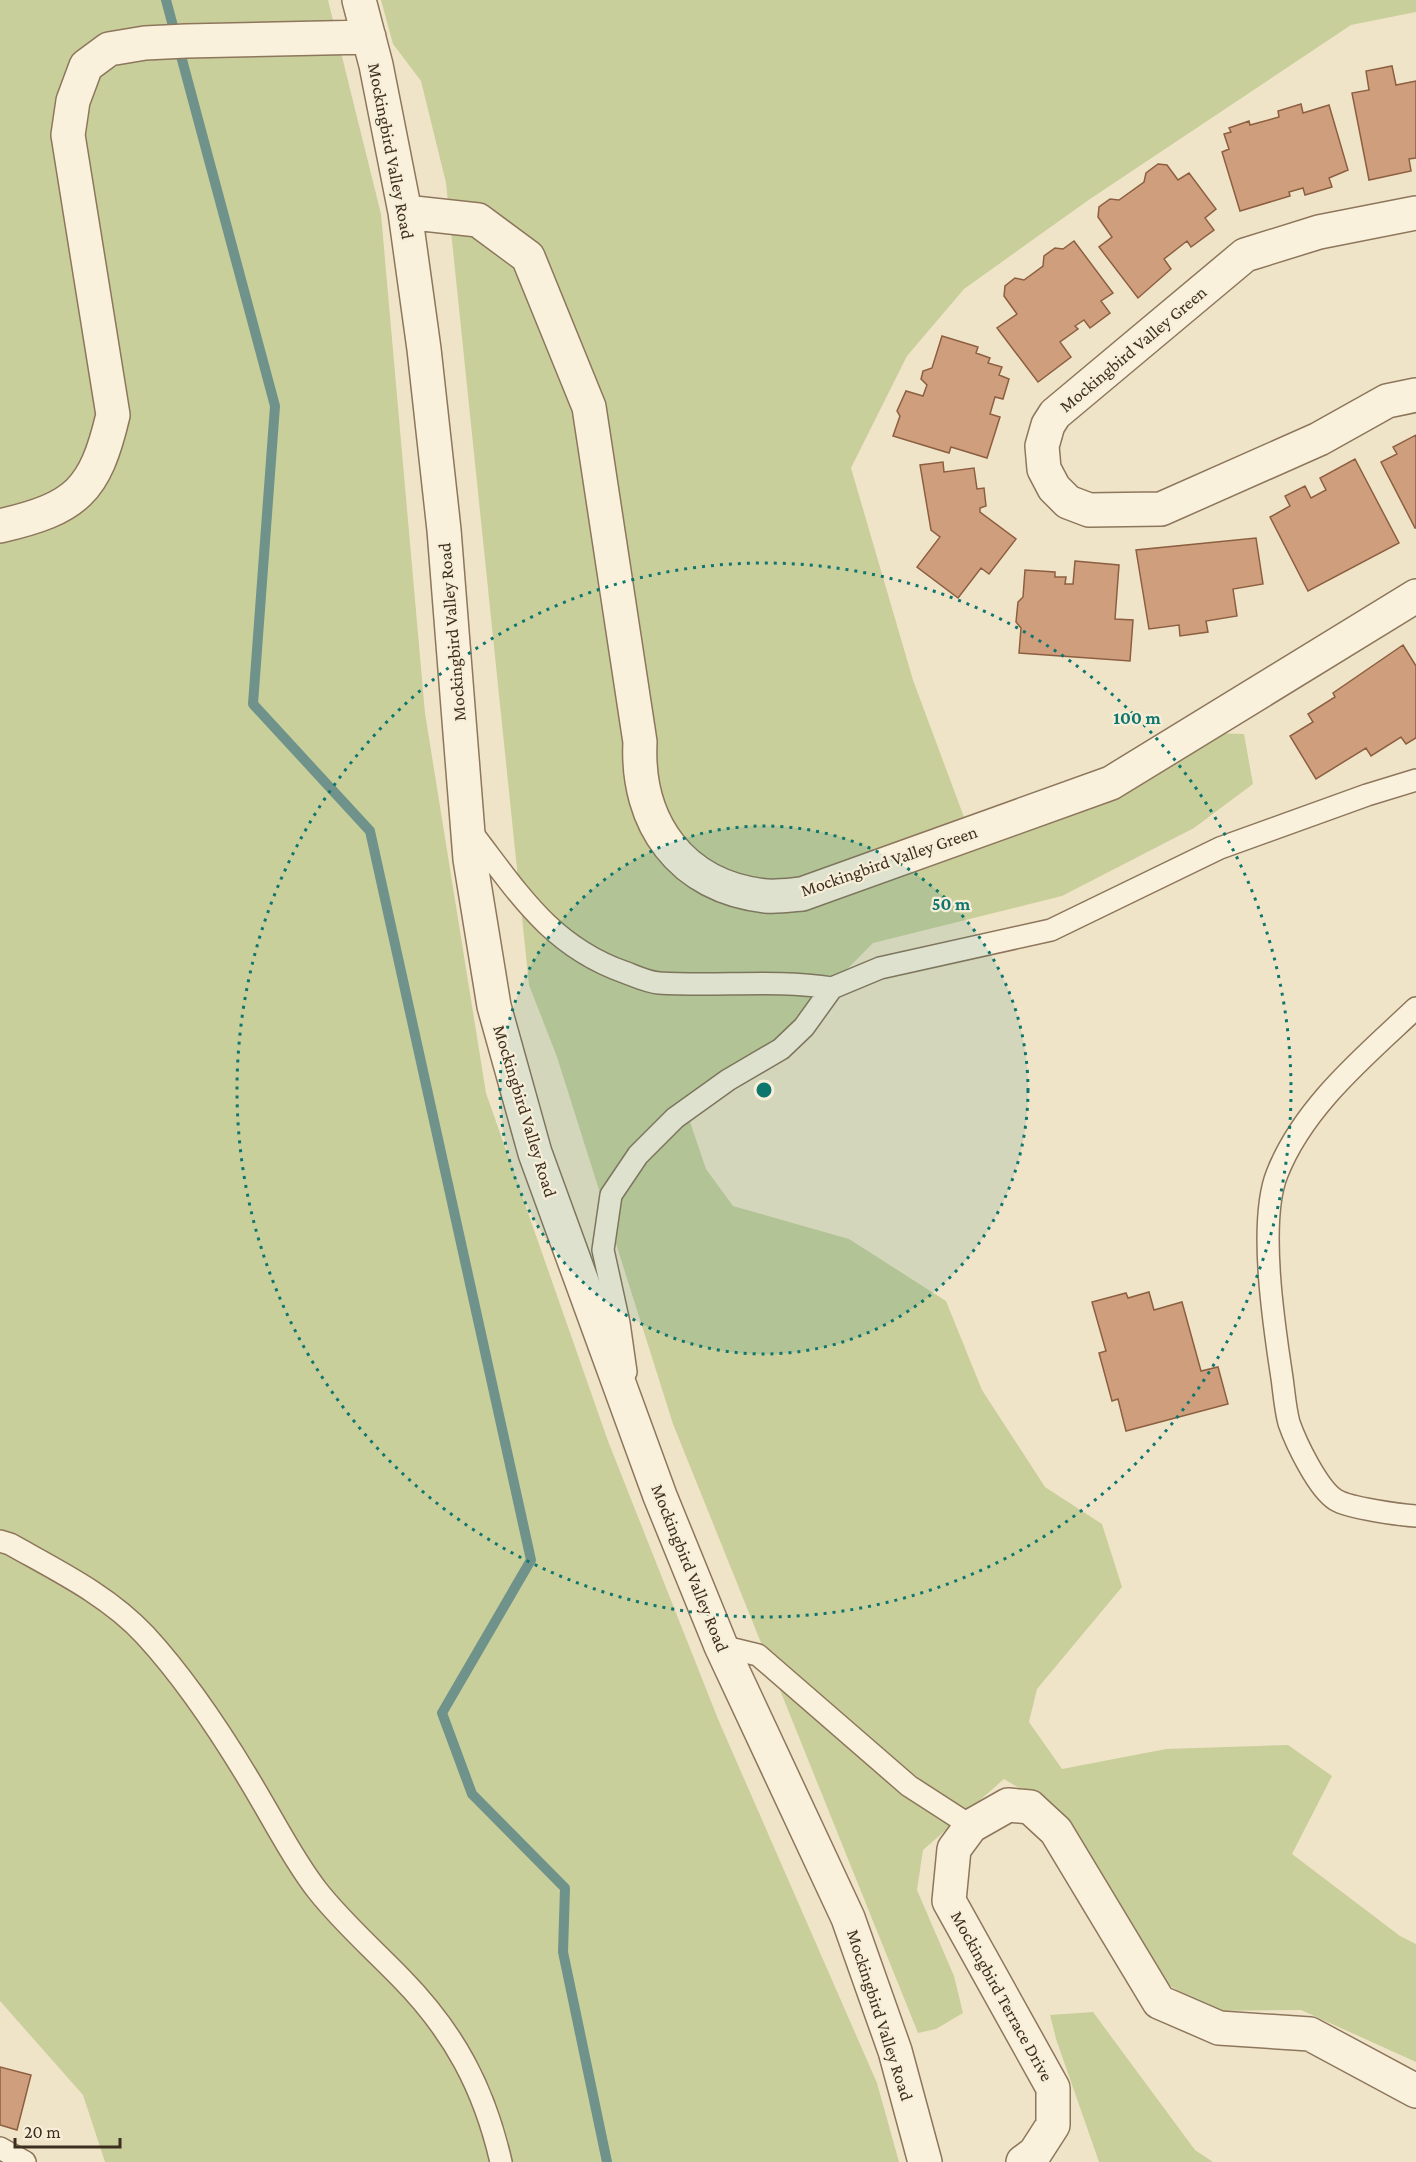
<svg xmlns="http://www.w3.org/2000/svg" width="1416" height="2162" font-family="'Crimson Pro',serif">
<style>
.green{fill:#c9cf9b}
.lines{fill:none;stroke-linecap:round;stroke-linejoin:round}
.stream{stroke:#6f938a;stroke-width:10}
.building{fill:#cf9f7d;stroke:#8d5f41;stroke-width:1.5}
.service-casing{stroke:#8d765c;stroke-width:24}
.minor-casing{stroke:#8d765c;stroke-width:36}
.service{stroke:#faf1dc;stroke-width:21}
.minor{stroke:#faf1dc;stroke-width:33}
.ring{fill:none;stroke:#0f766e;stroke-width:3;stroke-dasharray:3 6}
.labels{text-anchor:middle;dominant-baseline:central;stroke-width:4.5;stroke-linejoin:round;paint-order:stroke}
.street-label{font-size:18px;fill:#3d2e20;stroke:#f7eed8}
.centre{fill:#0f766e;stroke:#f7eed8;stroke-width:3}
.ring-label{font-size:18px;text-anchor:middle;font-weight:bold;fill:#0f766e;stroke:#f7eed8;stroke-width:4.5;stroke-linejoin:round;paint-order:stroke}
</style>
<rect width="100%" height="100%" fill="#f0e4c8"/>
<!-- green -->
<path class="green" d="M0,0h328l53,214 44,499 61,380 122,348 110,278 159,364 22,79h-794l-22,-67 -83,-94z
M381,0h1035v12l-65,13 -261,174 -126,90 -57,67 -56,112 62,212 61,164 237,-111 33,1 9,50 -59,44 -132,68 -189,47 -99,100 -90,61 22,65 27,37 116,33 97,62 36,89 63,97 57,37 20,63 -85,102 -8,33 33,47 104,-20 122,-4 44,31 -40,78 108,82 16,8v118l-115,-52 -91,1 -41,-26 -100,-166 -65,-40 -81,71 -6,40 37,86 9,37 -27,16 -18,4 -245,-609 -116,-367 -28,-72 -83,-802 -25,-102 -28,-37z
M1093,2012l102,138 18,12h-114l-43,-123 -6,-24z"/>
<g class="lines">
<!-- stream -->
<path class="stream" d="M166,0l109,406 -22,298 117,127 161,729 -89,153 30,81 93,94 -2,64 44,210"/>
</g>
<!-- building -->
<path class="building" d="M1392,66l4,19 20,-4v77l-7,1 2,12 -42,9 -17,-87 17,-3 -3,-19z
M1301,104l2,9 26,-8 19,65 -19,8 3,9 -27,8 -2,-7 -14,4 1,4 -50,15 -18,-59 7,-3 -5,-15 7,-2 -2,-4 20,-7 1,4 29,-8 -1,-6z
M1158,164l9,1 11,15 11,-7 27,36 -11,9 9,12 -23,17 -4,-6 -23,18 7,10 -33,29 -39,-51 13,-10 -14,-20 1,-10 11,-8 9,1 25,-18 2,-9z
M1074,241l39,52 -12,8 9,12 -20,15 -6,-8 -9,6 3,3 -18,13 11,15 -33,25 -41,-54 20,-14 -13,-18 1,-10 10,-8 9,2 19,-14 1,-10 11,-8 8,1z
M942,336l36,11 -2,6 14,5 -2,5 14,4 -3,8 10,4 -6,20 -8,-2 -5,17 10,3 -13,41 -36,-11 -2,6 -56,-17 7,-20 -3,-5 9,-20 17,5 4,-11 -6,-6 2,-8 9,-3z
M1416,435v93h-1l-34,-66 16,-8 -4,-7z
M1355,459l44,84 -91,48 -38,-74 20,-11 -5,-10 20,-10 6,12 15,-8 -6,-12z
M943,462l1,10 30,-4 3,21 7,-1 2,18 -6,2v4l36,27 -27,35 -8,-6 -23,30 -41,-31 23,-30 -9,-7 -11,-65z
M1256,538l7,46 -30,5 4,27 -31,5 2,11 -28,4 -1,-11 -30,4 -13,-79z
M1075,561l44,4 -4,54 18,1 -3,41 -111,-8 2,-25 -5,-6 2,-20 5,-5 2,-27 30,2v5h11l-1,7h8z
M1403,645l13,21v72l-10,6 -5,-7 -30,19 -5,-8 -50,31 -26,-43 23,-14 -5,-8 27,-17 -2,-4z
M1149,1292l5,18 28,-8 19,69 17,-4 10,37 -102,27 -8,-32 -6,2 -13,-48 7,-2 -14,-49 34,-9 2,5z
M0,2067l31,8 -14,55 -17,-5z"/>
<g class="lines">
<defs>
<path id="service" d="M469,829c47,60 79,116 155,143 11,4 23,10 35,11 58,4 115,-4 173,5
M1416,1008c-51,48 -113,99 -139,166 -19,48 -3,152 5,204 2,14 3,30 7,45 7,20 29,66 47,77 13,8 64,15 80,16
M626,1372l-7,-49 -16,-73 8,-55 27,-40 37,-37 53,-38 53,-31 23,-22 28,-39 48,-20 171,-38 169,-82 147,-53 49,-15
M0,1541l10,3c46,26 98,51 135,91 46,50 85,111 119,170 17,29 32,58 53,85 25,32 56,59 84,88 53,54 83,110 100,184
M721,1646l37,9 151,131 62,40
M0,2148l25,14"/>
<path id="minor" d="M359,0l17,65 29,147 19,137 20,181 26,329 24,147 41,147 125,343 61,150 127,272 47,133 30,111
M405,212l73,8 50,37 61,150 51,335c-4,81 41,145 126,154 11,1 25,-1 36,-2l309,-111 305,-187
M1416,213l-97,19 -74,23 -190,159 -7,11 -6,21 2,23 10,19 14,14 21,8 72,-1 158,-70 68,-38 29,-6
M0,526c77,-18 95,-35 113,-111l-45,-280 5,-34 13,-35 23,-17 36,-6 41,-2 183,-4
M1023,2162l12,-9 18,-28v-37l-104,-187 5,-52 17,-23 37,-21 22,2 26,24 103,171 60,26 91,6 106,57"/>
</defs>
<!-- service casing -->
<use href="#service" class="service-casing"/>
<!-- minor casing -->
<use href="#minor" class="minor-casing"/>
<!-- service -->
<use href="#service" class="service"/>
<!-- minor -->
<use href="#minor" class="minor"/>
</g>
<!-- distance rings -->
<circle cx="764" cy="1090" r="264" fill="#0f766e" fill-opacity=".12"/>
<g class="ring">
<circle cx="764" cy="1090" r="264"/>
<circle cx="764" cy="1090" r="527"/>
</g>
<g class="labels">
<!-- street labels -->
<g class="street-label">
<text transform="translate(391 151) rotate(79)">Mockingbird Valley Road</text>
<text transform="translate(1133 349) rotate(-40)">Mockingbird Valley Green</text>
<text transform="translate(452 632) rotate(-95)">Mockingbird Valley Road</text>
<text transform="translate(889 861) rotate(-19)">Mockingbird Valley Green</text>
<text transform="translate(525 1111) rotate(73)">Mockingbird Valley Road</text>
<text transform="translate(690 1568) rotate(68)">Mockingbird Valley Road</text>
<text transform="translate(1002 1996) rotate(61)">Mockingbird Terrace Drive</text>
<text transform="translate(880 2015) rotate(72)">Mockingbird Valley Road</text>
</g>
</g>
<circle cx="764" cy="1090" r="9" class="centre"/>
<g class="ring-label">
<text x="1137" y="724">100 m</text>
<text x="951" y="910">50 m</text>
</g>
<!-- scale -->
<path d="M15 2138v9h105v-9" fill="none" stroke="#3d2e20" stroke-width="3"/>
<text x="24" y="2138" font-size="18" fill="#3d2e20" stroke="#f7eed8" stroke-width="4.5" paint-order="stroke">20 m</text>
</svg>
